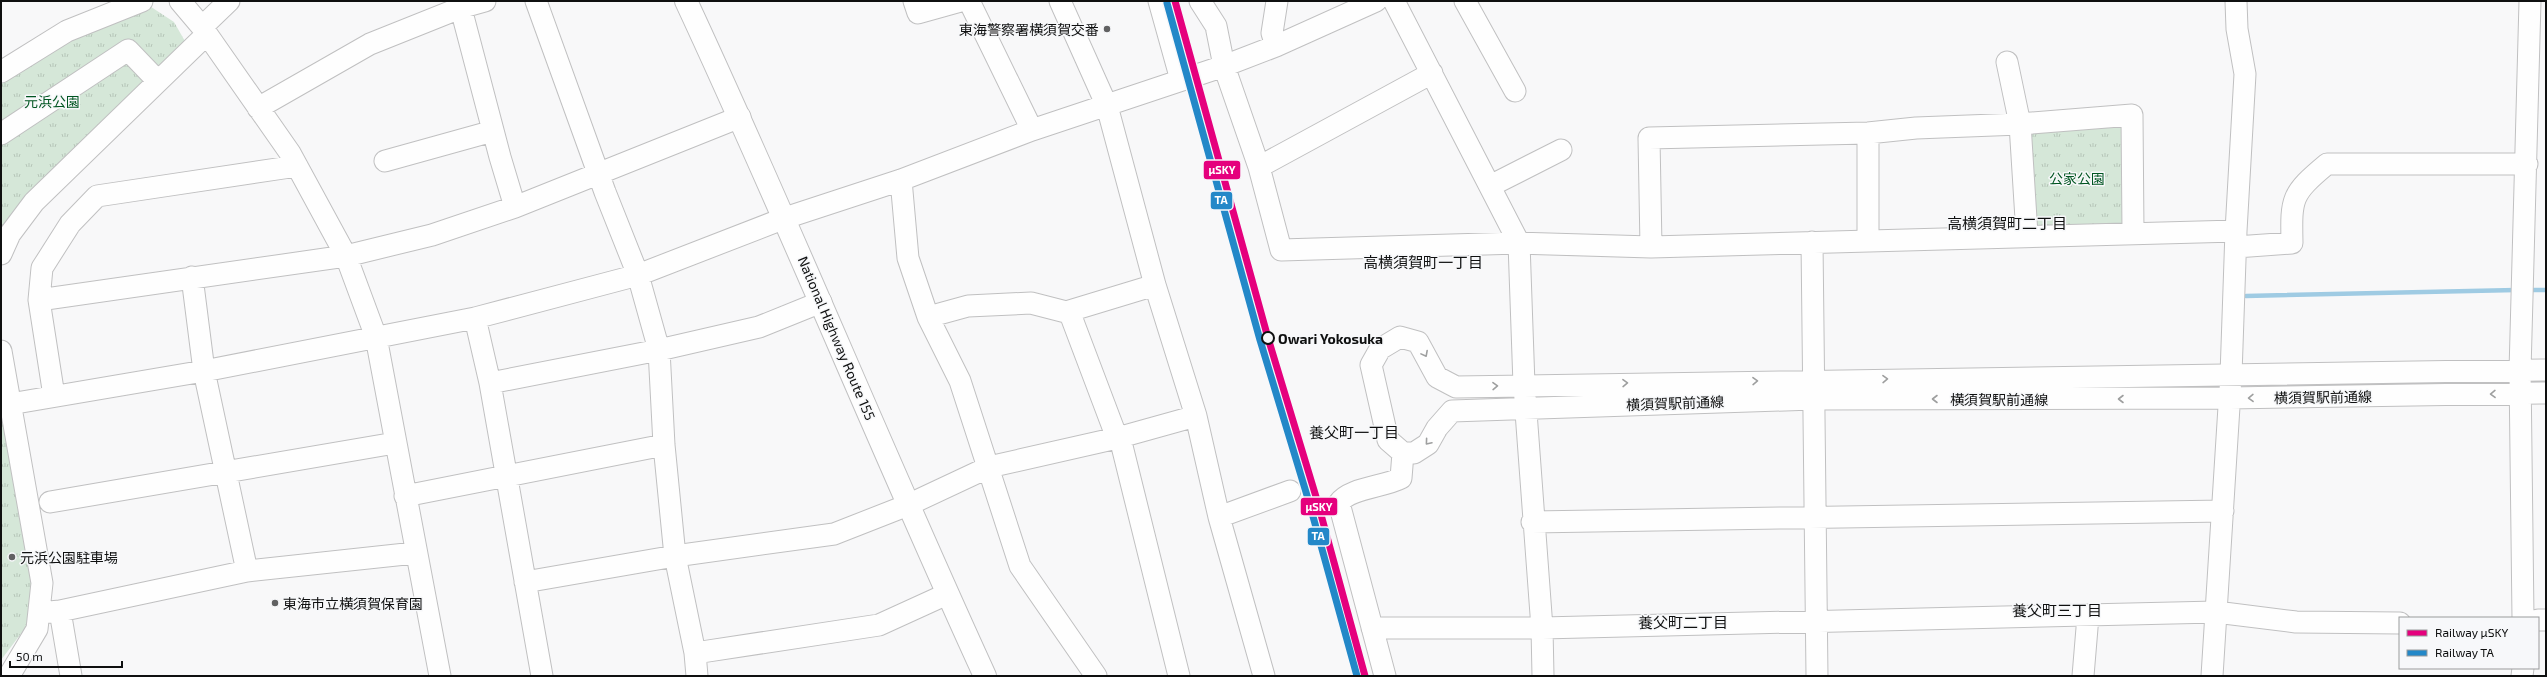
<svg xmlns="http://www.w3.org/2000/svg" width="2547" height="677" font-family="'Exo 2','Noto Sans JP',sans-serif">
<style>
.park{fill:url(#park-tufts)}
.lines{fill:none;stroke-linecap:round;stroke-linejoin:round}
.stream{stroke:#9fcbe3;stroke-width:4.5}
.minor-casing{stroke:#c0c0c1;stroke-width:23}
.highway-casing{stroke:#c0c0c1;stroke-width:24}
.minor{stroke:#fefefe;stroke-width:21}
.highway{stroke:#fefefe;stroke-width:22}
.rail-1-casing{stroke:#f7f8fa;stroke-width:10}
.rail-2-casing{stroke:#f7f8fa;stroke-width:10}
.rail-1{stroke:#e5007d;stroke-width:7}
.rail-2{stroke:#2388c8;stroke-width:7}
.oneway{stroke:#9e9f9f}
.poi-dot{fill:#616162;stroke:#f7f8fa;stroke-width:1.5}
.stop-dot{fill:#f7f8fa;stroke:#0f1010;stroke-width:2}
.labels{text-anchor:middle;dominant-baseline:central;stroke-width:3;stroke-linejoin:round;paint-order:stroke}
.poi-label{font-size:14px;fill:#0f1010;stroke:#f7f8fa;text-anchor:start}
.park-label{font-size:14px;fill:#005521;stroke:#f7f8fa}
.street-label{font-size:14px;fill:#0f1010;stroke:#f7f8fa}
.stop-label{font-size:14px;font-weight:bold;fill:#0f1010;stroke:#f7f8fa;text-anchor:start}
.neighbourhood-label{font-size:15px;fill:#0f1010;stroke:#f7f8fa}
.line-badge{stroke:#f7f8fa;stroke-width:1.5}
.badge-label{font-size:11px;text-anchor:middle;font-weight:bold;fill:#fff}
</style>
<defs>
<pattern id="park-tufts" width="24" height="20" patternUnits="userSpaceOnUse"><rect width="24" height="20" fill="#d5e7d8"/><path d="M3 7l-1-3M5 7V3M7 7l1-3M15 17l-1-3M17 17v-4M19 17l1-3" fill="none" stroke="#b6c5b8"/></pattern>
</defs>
<rect width="100%" height="100%" fill="#f8f8f9"/>
<!-- park -->
<path class="park" d="M142,1l32,21 12,21 -151,144 -34,41v-155z
M2121,122l4,5 -3,101 -88,1 -6,-96z
M1,391l33,208 -8,28 -25,33z"/>
<g class="lines">
<!-- stream -->
<path class="stream" d="M2528,290h18
M2246,296l270,-6"/>
<defs>
<path id="minor" d="M180,1l22,26 88,126 56,103 30,81 64,339
M459,1l41,156 15,50
M536,1l69,191 33,83 21,75 5,95 11,111 20,97 2,23
M914,1l4,12 43,-12
M969,1l63,129
M1060,1l47,105 48,179 41,131 23,101 45,159
M1159,1l22,79
M1200,1l16,25 8,40 35,101 22,83 238,-7 132,4 585,-16
M1394,1l125,242 5,142 18,243 1,48
M1465,1l50,90
M202,27l27,-26
M1276,46l-4,-13 5,-32
M2007,62l13,62 7,111
M1,72l66,-41 75,-30
M258,108l112,-64 90,-36 25,-7
M1868,133v107
M1,134l127,-84 24,25
M385,161l108,-30
M1259,167l173,-94
M901,180l7,78 20,59 32,64 60,185 76,110
M1490,186l71,-36
M1812,242l5,434
M1651,247l-2,-109 219,-5 48,-5 104,-4 112,-9 1,117
M2236,247l56,-4c-1,-45 -1,-49 35,-79h200
M1,254l9,-20 24,-32 173,-168
M192,277l12,94 43,200
M39,300l307,-44 86,-21 83,-28 225,-90
M1069,311l48,127
M928,317l40,-11 63,-3 35,9 89,-27
M475,318l15,65 52,293
M1,351l41,232 -5,46 -28,47
M2546,370l-1090,17 -19,-10 -19,-35 -18,-5 -20,12 -9,16 17,75 15,13h11l14,-9 9,-16 15,-17 361,-12 417,-1 316,-5
M490,383l169,-33 100,-23 62,-25
M54,396l-15,-96 3,-32 28,-44 27,-28 200,-30
M10,404l194,-33 271,-53 163,-43 147,-57 116,-38 131,-50 192,-64 52,-20 100,-45
M1120,438l59,238
M405,496l259,-51
M50,502l345,-59
M1219,517l71,-26
M1532,522l691,-11
M525,582l150,-26 159,-22 74,-29 81,-38 128,-29 79,-22
M60,611l11,65
M39,613l21,-2 187,-40 168,-18
M2523,618l-3,-247 10,-370
M2538,620h8
M1372,628h170l674,-16 80,10 104,1
M695,653l184,-28 68,-31
M1385,676l-46,-173c10,-15 45,-16 62,-25l2,-25
M2083,676l5,-60
M2212,676l19,-301 5,-144 9,-157 -8,-45 -1,-28
M2522,676l1,-8"/>
<path id="highway" d="M686,1c104,223 196,451 299,675"/>
</defs>
<!-- minor casing -->
<use href="#minor" class="minor-casing"/>
<!-- highway casing -->
<use href="#highway" class="highway-casing"/>
<!-- minor -->
<use href="#minor" class="minor"/>
<!-- highway -->
<use href="#highway" class="highway"/>
<defs>
<path id="rail-1" d="M1175,1l93,337 49,162 48,176"/>
<path id="rail-2" d="M1167,3l93,337 49,162 48,174"/>
</defs>
<!-- rail-1 casing -->
<use href="#rail-1" class="rail-1-casing"/>
<!-- rail-2 casing -->
<use href="#rail-2" class="rail-2-casing"/>
<!-- rail-1 -->
<use href="#rail-1" class="rail-1"/>
<!-- rail-2 -->
<use href="#rail-2" class="rail-2"/>
</g>
<!-- one-way arrows -->
<defs><path id="oneway-chevron" d="M-2-3.5L2.5 0L-2 3.5" fill="none" stroke-width="1.6" stroke-linecap="round" stroke-linejoin="round"/></defs>
<g class="oneway">
<use href="#oneway-chevron" transform="translate(1425 354) rotate(62)"/>
<use href="#oneway-chevron" transform="translate(1885 379) rotate(-1)"/>
<use href="#oneway-chevron" transform="translate(1755 381) rotate(-1)"/>
<use href="#oneway-chevron" transform="translate(1625 383) rotate(-1)"/>
<use href="#oneway-chevron" transform="translate(1495 386) rotate(-1)"/>
<use href="#oneway-chevron" transform="translate(2493 394) rotate(179)"/>
<use href="#oneway-chevron" transform="translate(2251 398) rotate(179)"/>
<use href="#oneway-chevron" transform="translate(1935 399) rotate(180)"/>
<use href="#oneway-chevron" transform="translate(2121 399) rotate(180)"/>
<use href="#oneway-chevron" transform="translate(1428 442) rotate(130)"/>
</g>
<!-- markers -->
<g class="poi-dot">
<circle cx="1107" cy="29" r="4"/>
<circle cx="12" cy="557" r="4"/>
<circle cx="275" cy="603" r="4"/>
</g>
<circle class="stop-dot" cx="1268" cy="338" r="6"/>
<g class="labels">
<!-- poi labels -->
<g class="poi-label">
<text x="1099" y="29" text-anchor="end">東海警察署横須賀交番</text>
<text x="20" y="557">元浜公園駐車場</text>
<text x="283" y="603">東海市立横須賀保育園</text>
</g>
<!-- park labels -->
<g class="park-label">
<text x="52" y="101">元浜公園</text>
<text x="2077" y="178">公家公園</text>
</g>
<!-- street labels -->
<g class="street-label">
<text transform="translate(837 338) rotate(67)">National Highway Route 155</text>
<text transform="translate(2323 397) rotate(-1)">横須賀駅前通線</text>
<text x="1999" y="399">横須賀駅前通線</text>
<text transform="translate(1675 403) rotate(-2)">横須賀駅前通線</text>
</g>
<!-- stop labels -->
<g class="stop-label">
<text x="1278" y="338">Owari Yokosuka</text>
</g>
<!-- neighbourhood labels -->
<g class="neighbourhood-label">
<text x="2007" y="223">高横須賀町二丁目</text>
<text x="1423" y="262">高横須賀町一丁目</text>
<text x="1354" y="432">養父町一丁目</text>
<text x="2057" y="610">養父町三丁目</text>
<text x="1683" y="622">養父町二丁目</text>
</g>
</g>
<g class="line-badge">
<rect x="1203" y="160" width="38" height="20" rx="4" fill="#e5007d"/>
<rect x="1210" y="191" width="23" height="19" rx="4" fill="#2388c8"/>
<rect x="1300" y="497" width="38" height="19" rx="4" fill="#e5007d"/>
<rect x="1307" y="527" width="23" height="19" rx="4" fill="#2388c8"/>
</g>
<g class="badge-label">
<text x="1222" y="174">μSKY</text>
<text x="1221" y="204">TA</text>
<text x="1319" y="511">μSKY</text>
<text x="1318" y="540">TA</text>
</g>
<!-- border -->
<rect width="2547" height="677" fill="none" stroke="#0f1010" stroke-width="4"/>
<!-- legend -->
<rect x="2399" y="617" width="140" height="52" fill="#f7f8fa" stroke="#9a9b9c"/>
<rect x="2407" y="630" width="20" height="6" fill="#e5007d" stroke="#9a9b9c"/>
<text x="2435" y="637" font-size="12" fill="#0f1010">Railway μSKY</text>
<rect x="2407" y="650" width="20" height="6" fill="#2388c8" stroke="#9a9b9c"/>
<text x="2435" y="657" font-size="12" fill="#0f1010">Railway TA</text>
<!-- scale -->
<path d="M10 661v6h112v-6" fill="none" stroke="#0f1010" stroke-width="2"/>
<text x="16" y="661" font-size="12" fill="#0f1010" stroke="#f7f8fa" stroke-width="3" paint-order="stroke">50 m</text>
</svg>
